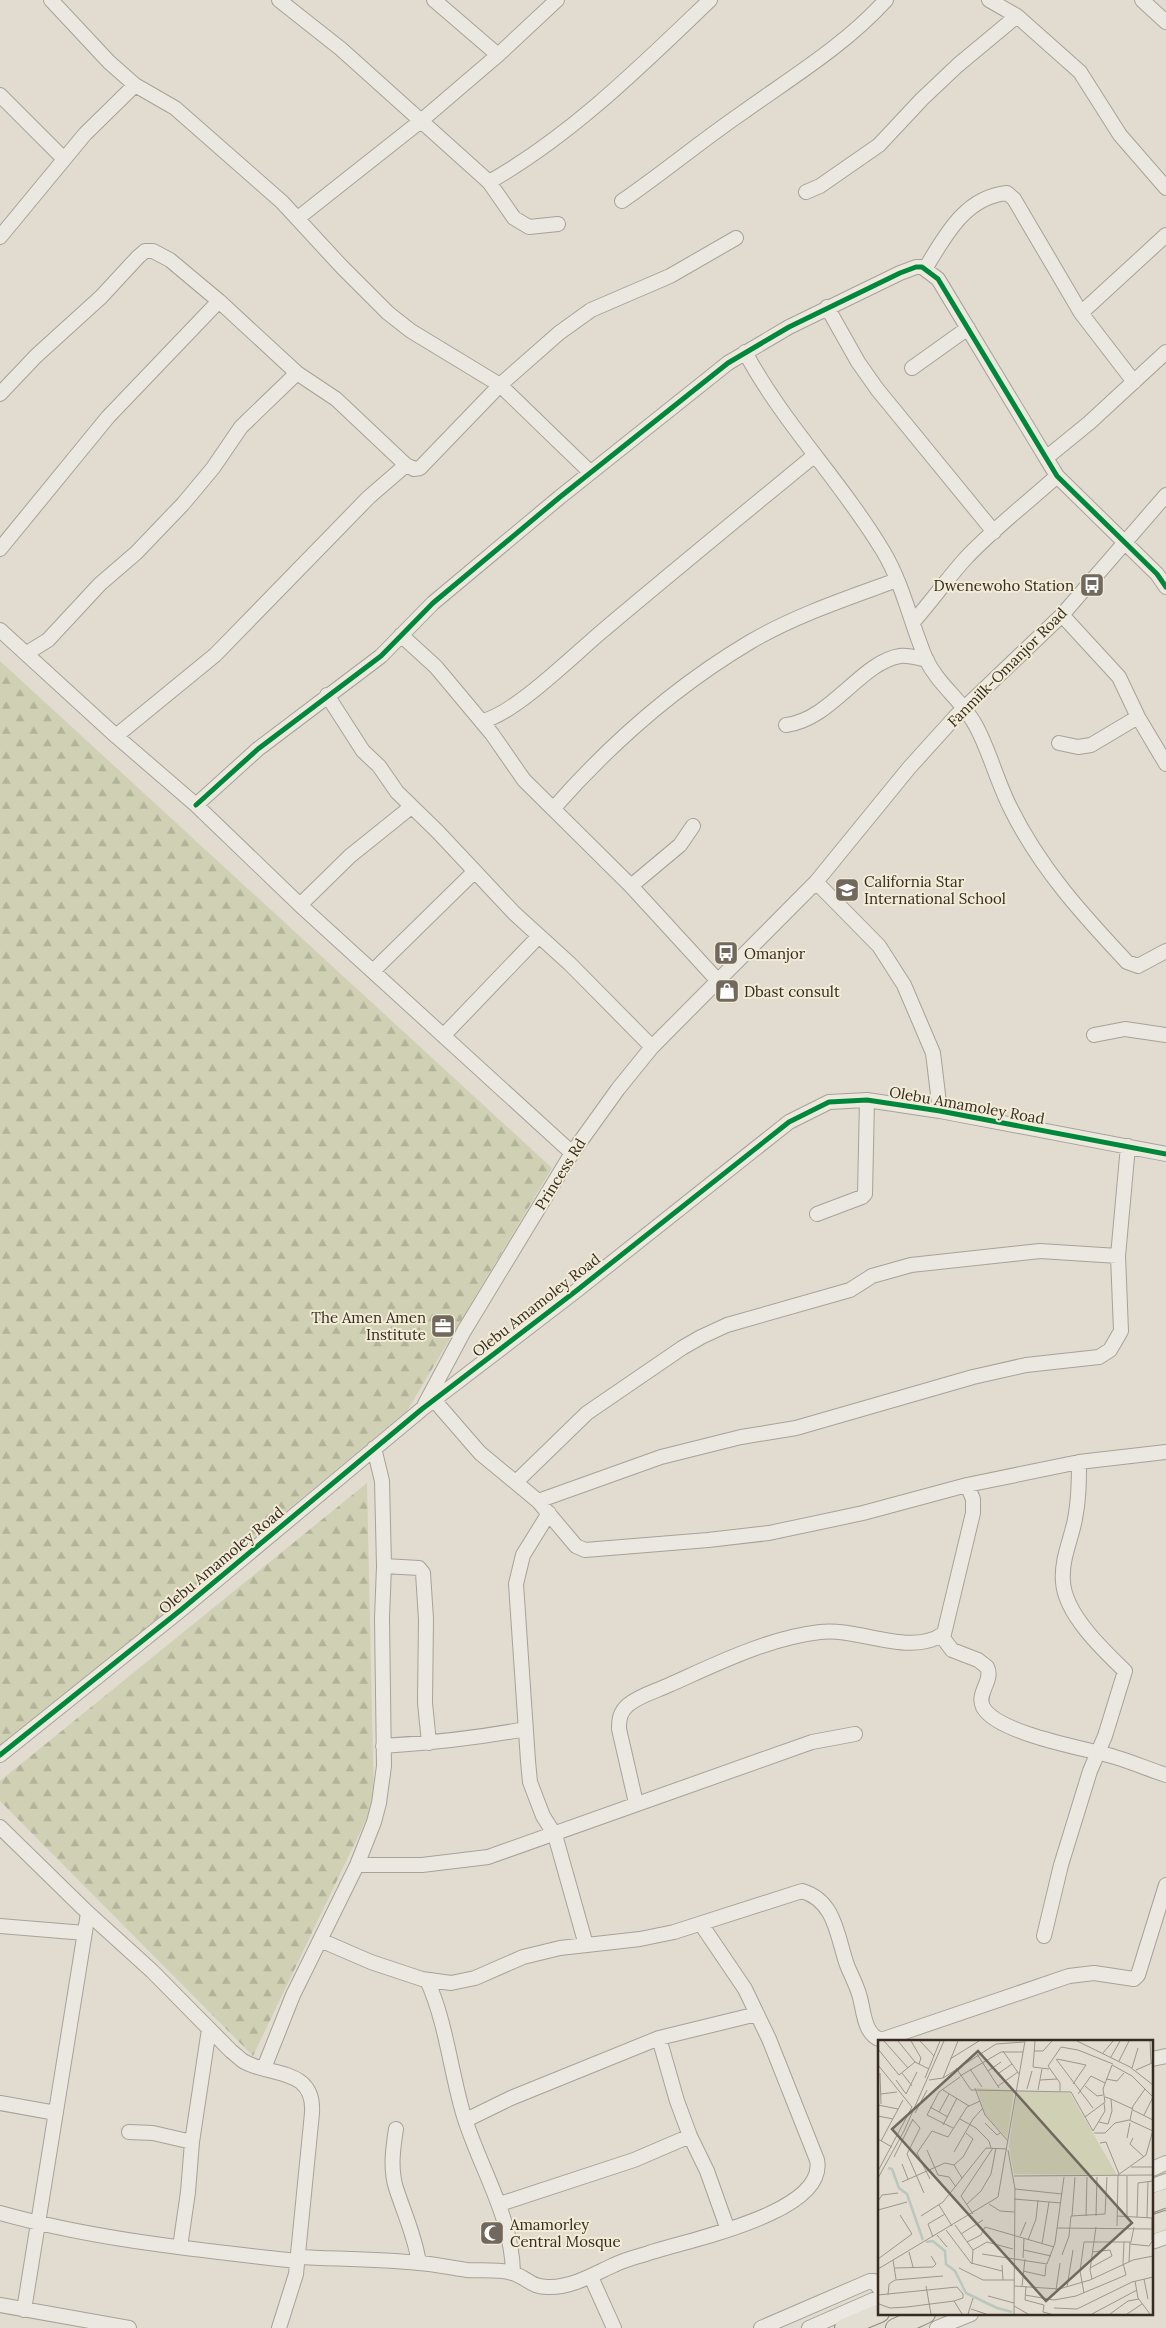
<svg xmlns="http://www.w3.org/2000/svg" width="1166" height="2328" font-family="Lora,serif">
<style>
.forest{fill:url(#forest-firs)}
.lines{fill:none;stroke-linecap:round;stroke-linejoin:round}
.minor-casing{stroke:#a7a298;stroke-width:16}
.major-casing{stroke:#8d877f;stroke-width:20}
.minor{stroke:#eae8e0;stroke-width:14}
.major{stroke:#e2ded2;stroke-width:18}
.cycleway-casing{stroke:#f2ebd6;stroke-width:8}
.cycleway{stroke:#00873e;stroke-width:5}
.labels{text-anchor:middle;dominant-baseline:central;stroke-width:4;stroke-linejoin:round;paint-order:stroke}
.poi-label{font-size:15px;fill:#352b21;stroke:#f2ebd6;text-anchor:start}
.street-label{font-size:15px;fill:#352b21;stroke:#f2ebd6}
.inset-river{fill:none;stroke:#b9c7bf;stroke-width:2.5}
.inset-road{fill:none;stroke:#9d958a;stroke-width:1}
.view{fill:#72695e;fill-opacity:0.15;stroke:#72695e;stroke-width:2.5}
.inset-edge{fill:none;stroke:#352b21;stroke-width:2.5}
</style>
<defs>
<pattern id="forest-firs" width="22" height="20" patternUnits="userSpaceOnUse" patternTransform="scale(1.25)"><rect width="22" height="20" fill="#d0d0b4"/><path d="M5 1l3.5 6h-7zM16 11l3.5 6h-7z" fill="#b3b39a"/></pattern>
</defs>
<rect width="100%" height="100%" fill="#e2dcd0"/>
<!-- forest -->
<path class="forest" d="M0,661l552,507 -145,243 -407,338z
M367,1483l7,320 -121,253 -253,-255v-20z"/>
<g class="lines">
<defs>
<path id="minor" d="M51,0l58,62 26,23 40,23 107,94 60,65 46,46 23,18 89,54 90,87
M279,0l62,49 148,133c83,-47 153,-117 221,-182
M434,0l64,55
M989,0l28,16 63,56 40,63 46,53
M1142,0l24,22
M0,95l64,64
M489,182l25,36 15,9 29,-3
M806,192l14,-6 59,-41 43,-46 36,-34 59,-49
M622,201c41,-28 79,-60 120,-88 50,-36 102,-67 144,-113
M298,218l124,-98 76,-65 59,-55
M0,237l85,-103 50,-49
M925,269c20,-33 40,-72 82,-76l7,6 67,114 53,69
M827,307l31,55 19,27 117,143
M1081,313l85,-78
M745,352c38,71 96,129 138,199 20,33 28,73 43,108 12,26 37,42 50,67 14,26 21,56 35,83 29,59 72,106 116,153l11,4 28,-15
M912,368l56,-40
M0,394l36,-38 65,-59 37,-40 7,-6h8l17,9 49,41 78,72 39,26 70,66 8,4 6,-1 80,-83 59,-52 32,-23 79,-34 66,-38
M1046,458l43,-35 77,-71
M0,549l108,-132 111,-116
M1062,615l57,62 19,40 28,47
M913,622c18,-20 34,-43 52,-63 28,-30 61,-55 92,-83
M0,630l116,106 80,69 104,100 272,248
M401,635l35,32 56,67 32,46 107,106 88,96
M27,653l21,-13 52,-56 36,-31 47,-49 30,-36 28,-41 56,-54
M327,695l36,56 16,15 18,26 41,40 76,81 56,51 82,83
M482,721c31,-6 91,-65 118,-88 71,-60 143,-119 215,-178
M786,725c45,-5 75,-63 114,-69 9,-1 18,2 27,4
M116,736l99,-81 154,-158 37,-32
M1059,743l19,4 13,-2 47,-28
M196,805l62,-56 123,-93 52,-53 127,-106 168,-134 61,-36 111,-54 16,-6h6l16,12 119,197 100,98 9,13
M553,809c57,-65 123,-123 197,-167 46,-27 98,-44 147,-62
M816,882l63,64 25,39 29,68 7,58
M631,886l49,-41 13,-19
M300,905l50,-49 61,-49
M373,971l101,-99
M444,1035l95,-99
M1094,1035l31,-6 41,6
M817,1214l45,-17 3,-3 2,-94
M434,1400l46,53 58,48 38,45 9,4 123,-10 61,-7 94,-20 104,-28 112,-23 87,-10
M425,1404l39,-73 108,-178 46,-64 34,-42 164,-165 93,-114 47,-52 106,-101 104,-120
M516,1482l71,-69 95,-65 19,-11 26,-12 123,-35 22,-14 39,-11 129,-14 78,5
M967,1485l6,14v14l-30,125 9,12 26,10 9,7c7,13 -11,26 -4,40 13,25 94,40 121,47 21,5 41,14 62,21
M538,1501l123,-44 80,-20 55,-9 177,-51 53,-12 73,-8 11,-7 11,-19 -3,-75 10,-110
M549,1513l-26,42 -7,29 12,177 2,21 13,34 12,19 31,110
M384,1566l35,2 4,5 3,46 -1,84 4,40
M383,1746c49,-3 95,-8 142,-17
M0,1755l182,-146 240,-200 154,-118 213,-169 40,-20 38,-2 73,11 226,43
M636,1803l-17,-74c0,-10 1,-17 9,-24 10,-9 28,-14 41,-20 47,-21 99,-47 151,-53 38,-5 90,25 123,2
M0,1827l88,86 64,58 79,80c4,3 8,7 12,10 27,16 72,6 69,52l-16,161 -17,54
M357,1865h65l66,-8 324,-115 43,-8
M0,1926l85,7
M1044,1936l17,-71 29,-94 15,-35 20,-65c-22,-21 -60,-57 -62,-89 -2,-22 8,-42 12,-63 4,-20 4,-38 4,-57
M320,1940l51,22 51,17 29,4 24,-5 48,-21 37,-9 80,-9 34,-7 128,-41c34,10 35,46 45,74 4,10 9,19 12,29 5,15 4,40 22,46l188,-64 25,-3 40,6 4,-4 28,-90
M427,1980c19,42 23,88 36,133 16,54 49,102 50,160
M659,2038l18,63 13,35 17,35 21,59
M1152,2059l14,-3
M264,2068l29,-73 64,-130 17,-43 5,-19 5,-37 -2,-148 2,-52 -2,-85 -8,-33
M0,2103l56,10
M466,2120l45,-22 148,-60 98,-24
M396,2129c-3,19 -6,40 0,59 8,25 19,48 23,75
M129,2132l24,1 39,9
M1152,2169l14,-6
M1152,2186l14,-5
M500,2204l134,-44 56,-24
M0,2213c96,27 198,37 297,48
M1152,2242l14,-5
M180,2247l8,-55 4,-50 17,-113
M298,2257c40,2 81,2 121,6 16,1 32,5 48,7 13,1 33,-1 45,3 15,4 19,15 38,14 23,0 44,-13 64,-22 10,-5 21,-8 32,-11 36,-13 182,-40 171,-94l-48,-121 -24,-50 -44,-65
M591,2277l23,51
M0,2305l129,23
M24,2310l64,-397
M761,2328l109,-47h4l6,8
M809,2328l71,-31
M937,2328l34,-14"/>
<path id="major" d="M1152,2203l14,-5
M1152,2225l14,-5
M844,2328l36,-15
M895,2328l31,-14"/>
</defs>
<!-- minor casing -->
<use href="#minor" class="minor-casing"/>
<!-- major casing -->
<use href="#major" class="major-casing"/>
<!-- minor -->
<use href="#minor" class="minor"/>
<!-- major -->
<use href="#major" class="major"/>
<defs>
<path id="cycleway" d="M196,805l62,-56 123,-93 52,-53 127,-106 168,-134 61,-36 111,-54 16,-6h6l16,12 119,197 100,98 9,13
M0,1755l182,-146 240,-200 154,-118 213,-169 40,-20 38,-2 73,11 226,43"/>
</defs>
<!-- cycleway casing -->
<use href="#cycleway" class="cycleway-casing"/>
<!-- cycleway -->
<use href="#cycleway" class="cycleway"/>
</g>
<!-- icons -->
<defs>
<symbol id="bus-square" viewBox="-11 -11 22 22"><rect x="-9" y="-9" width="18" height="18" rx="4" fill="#72695e" stroke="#f2ebd6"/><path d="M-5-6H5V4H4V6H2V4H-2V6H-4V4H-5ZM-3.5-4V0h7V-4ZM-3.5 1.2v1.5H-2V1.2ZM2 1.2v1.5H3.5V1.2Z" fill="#fff"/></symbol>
<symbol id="school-square" viewBox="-11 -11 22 22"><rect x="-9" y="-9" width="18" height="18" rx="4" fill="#72695e" stroke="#f2ebd6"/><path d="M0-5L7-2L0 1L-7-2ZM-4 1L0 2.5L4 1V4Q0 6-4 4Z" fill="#fff"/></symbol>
<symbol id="shop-square" viewBox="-11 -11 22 22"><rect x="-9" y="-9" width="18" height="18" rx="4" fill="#72695e" stroke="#f2ebd6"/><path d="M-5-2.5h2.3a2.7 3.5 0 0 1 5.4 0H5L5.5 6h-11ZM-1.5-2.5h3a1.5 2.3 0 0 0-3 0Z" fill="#fff"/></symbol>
<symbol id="office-square" viewBox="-11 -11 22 22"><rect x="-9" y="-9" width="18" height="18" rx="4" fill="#72695e" stroke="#f2ebd6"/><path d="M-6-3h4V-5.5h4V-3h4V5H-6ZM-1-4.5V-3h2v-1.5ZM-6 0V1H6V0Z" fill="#fff"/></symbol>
<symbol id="mosque-square" viewBox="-11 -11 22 22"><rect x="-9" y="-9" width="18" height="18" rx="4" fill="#72695e" stroke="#f2ebd6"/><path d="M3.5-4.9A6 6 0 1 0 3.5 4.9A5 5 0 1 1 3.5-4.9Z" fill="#fff"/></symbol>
</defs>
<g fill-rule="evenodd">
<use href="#bus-square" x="1078" y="571" width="28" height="28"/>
<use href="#school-square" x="833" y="876" width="28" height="28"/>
<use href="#bus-square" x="712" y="939" width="28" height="28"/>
<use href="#shop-square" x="713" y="977" width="28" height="28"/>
<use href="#office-square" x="429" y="1312" width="28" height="28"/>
<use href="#mosque-square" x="478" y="2219" width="28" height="28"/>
</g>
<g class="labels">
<!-- poi labels -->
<g class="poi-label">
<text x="1074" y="585" text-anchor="end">Dwenewoho Station</text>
<text x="864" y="881">California Star<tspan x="864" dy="17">International School</tspan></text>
<text x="744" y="953">Omanjor</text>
<text x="744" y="991">Dbast consult</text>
<text x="426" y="1317" text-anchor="end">The Amen Amen<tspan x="426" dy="17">Institute</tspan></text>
<text x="510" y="2224">Amamorley<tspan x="510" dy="17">Central Mosque</tspan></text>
</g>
<!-- street labels -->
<g class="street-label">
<text transform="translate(1007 667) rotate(-45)">Fanmilk-Omanjor Road</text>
<text transform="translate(967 1105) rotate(10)">Olebu Amamoley Road</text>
<text transform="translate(560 1174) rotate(-58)">Princess Rd</text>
<text transform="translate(536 1305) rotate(-38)">Olebu Amamoley Road</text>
<text transform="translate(221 1560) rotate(-40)">Olebu Amamoley Road</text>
</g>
</g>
<!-- overview -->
<g transform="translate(878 2040)">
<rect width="275" height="275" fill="#e2dcd0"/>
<path d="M99,48l37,2 -7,48 -22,-23zM139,50l53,3 47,82 -103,-1 -5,-28z" fill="#d0d0b4"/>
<path class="inset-river" d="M10,128l4,1 7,19 8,6 16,46M48,202l7,-1 12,10 1,13 9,7 11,22 31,15 15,4"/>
<path class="inset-road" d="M6,1l24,27M20,1l17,21 14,7M33,1l10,17 -2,6M42,1l14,15M157,1l-2,26 16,2M199,1l53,26 23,18M272,1l1,22M0,9l21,26 16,-13M125,11l16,23M156,11h9l9,-10M225,13l10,-12M99,14l22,34M233,17l9,-16M72,19l29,-18M178,19l37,49M179,19l29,6 -13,19M241,21l10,-20M0,25l34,42M234,25l20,11 21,21 -9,18M78,28l15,22 100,2 22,39 12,-20 -1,-8M254,28l6,-20M92,29l12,18M258,30l16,-7M110,31l13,-9M2,33l1,31M24,33l10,13M121,33l13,-9M82,36l41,-24h22M47,38l15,-37M65,38l15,-37M228,39l11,2 7,-8M18,40l10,14 11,-22M51,40l14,-2 53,-34 28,-2M162,40l17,-1M120,46l20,-14M207,46l12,10 6,-1M97,48l10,27 23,26M149,49l5,-18M65,50l26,16M160,50l4,-21M182,51v-8l-12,-17 13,-19 17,3 35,14M3,54l16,-2M200,54l13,-18 14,7M233,59l22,10M0,65l20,4M52,67l18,10M255,70l20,10M61,72l10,-18M37,73l12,-23M0,76l15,3M207,77l20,-15 -2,-13 9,-24M34,79l8,9 -13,26 17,39M82,79l16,9 13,13 2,7M252,80l3,-14 12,-17M221,82l9,2 4,-13 -1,-12 -6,-2M107,83l12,12 3,-2M65,85l14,-27M75,88l-26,-13 12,-23 21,-15M216,93h11l10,-10 14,-3 24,11M249,98l3,-15M255,98l-3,6 14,13M0,99l14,8M3,101l22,-41M222,103l6,-1 13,32M49,110l11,25 11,2 7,10M130,110l7,39 -1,125M76,112l19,-33 9,-10M16,117l19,-38M24,124l6,15M76,125l9,-8 10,-18 -7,-6M253,127h22M0,131l34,-64M136,136l139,-1M249,136v40M0,138l26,-47 40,-90M52,139l-13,-26 15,-22 16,6 19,-30 13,-6M24,142l43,-19 9,2 8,13M137,149l47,5M136,159l47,4M0,161l4,-6 16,-2M111,164l11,7 14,1M61,165l13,21M88,165l15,-14 10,-17 5,-26M0,170l29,-8M95,174l-12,-18 32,-48M43,176l22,-14 43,-54 21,1M194,176l3,-39M208,176l1,-39M218,176l1,-39M239,176l36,2M259,177l1,-34 15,-2M269,178l1,-37M274,178v22M77,185l18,25 -1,14M239,186l1,-51 28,-20 7,-25M179,188l96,1M68,190l25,33 31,8M83,194l22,-14M59,195l10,12M142,196l6,-14M55,197l-5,-13 17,-10M150,200l8,-21 2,-19M89,202l14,-7 4,-8 69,20M164,204l7,-42M252,204l19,2 4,-6M95,210l14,-8 26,7M146,210l27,6M31,212l4,15M104,214l65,10 8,-21 9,-66M184,215l7,-19 2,-20 34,-2 2,-37M145,218l1,-20M0,219l34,-25 -12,-19M15,220l3,19M251,222l1,-20M124,225l1,15M17,228l38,-1 3,-3 -5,-8M81,228l24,12h31M212,228l22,-12 -2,-6 -18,2M0,229l120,-72 27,-156M145,231l22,5 1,-11M214,239l-2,-9 6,-43M266,239l4,20M257,241l3,17 12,16M48,246l5,28M136,246l45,3 31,-9 43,-20 20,-4M144,246l3,-27M148,246l-1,14 19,5 -1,7 8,2M189,247l6,-37M178,250l4,-27M206,253l-4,-22 4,-29h47l3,-15M0,255l79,-8 6,7v4l-9,3 -47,6 -17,1 -11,-4M10,255l1,-11 6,-4 48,-4M147,255l29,5 22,-4 50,-21 -3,-12 1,-21M110,256l26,7M76,261l8,13M136,266l14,8M176,268l23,1 55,-27 21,-5M93,269l15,5M90,274l5,-16M214,274l45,-24M232,274l18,-13 11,-2M249,274l15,-10"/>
<path class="view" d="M100,11l154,172 -86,78 -154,-172z"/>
<rect width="275" height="275" class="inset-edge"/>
</g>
</svg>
